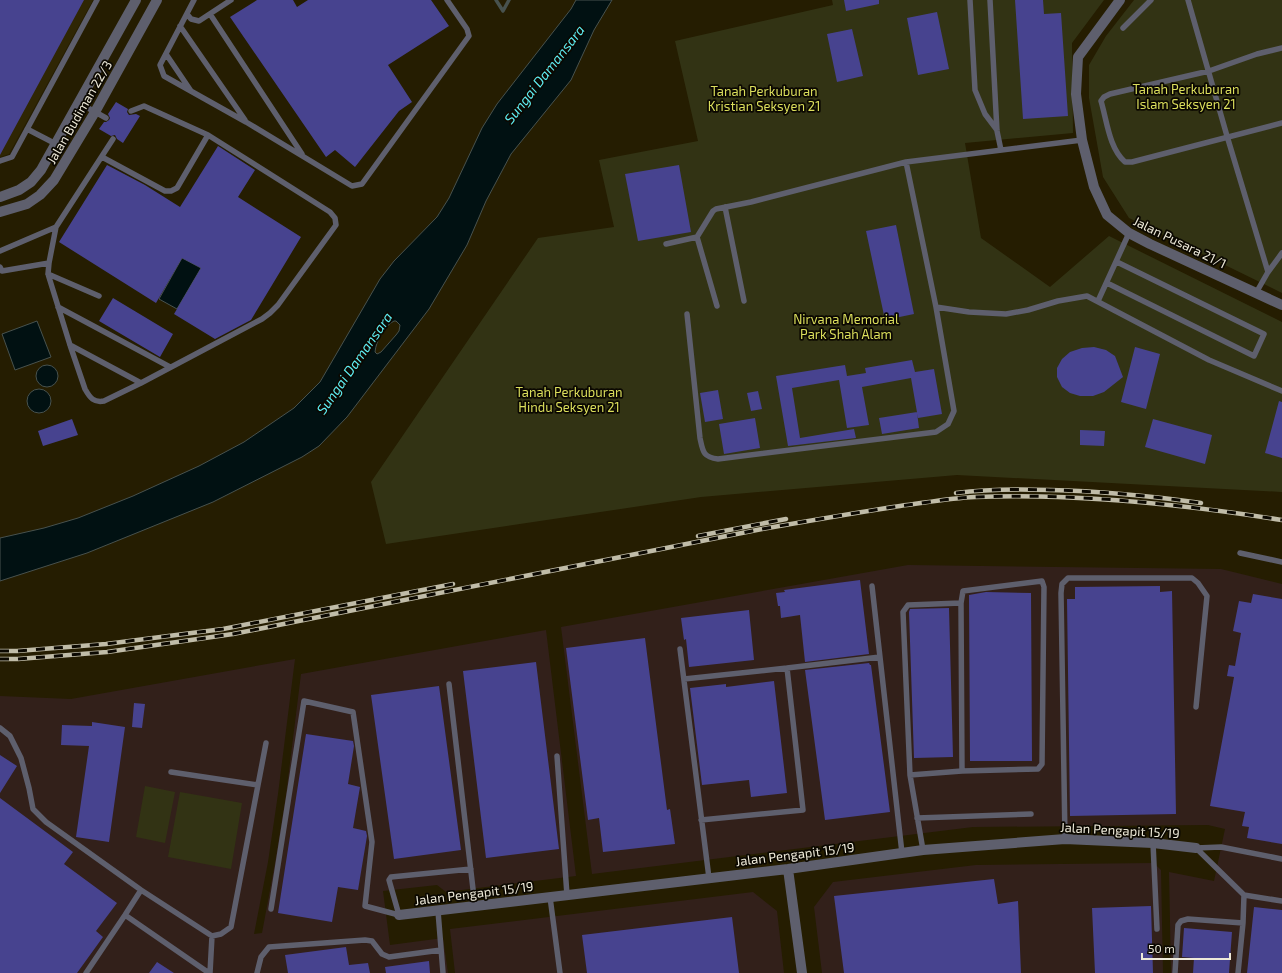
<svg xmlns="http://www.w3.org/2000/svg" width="1282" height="973" font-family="'Exo 2',sans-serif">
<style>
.built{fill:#2f2604}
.industrial{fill:#32201a}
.green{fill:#323314}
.water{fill:#011112;stroke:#48524e;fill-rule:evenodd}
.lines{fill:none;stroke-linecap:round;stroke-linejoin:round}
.stream{stroke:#48524e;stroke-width:3.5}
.building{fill:#47438f}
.lane{stroke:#5e5f6d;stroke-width:5.5}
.street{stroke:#5e5f6d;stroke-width:10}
.rail-casing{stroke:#c0bca8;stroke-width:4.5}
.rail{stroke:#0b0801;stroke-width:3;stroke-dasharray:9;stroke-linecap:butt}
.labels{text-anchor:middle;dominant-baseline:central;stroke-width:3.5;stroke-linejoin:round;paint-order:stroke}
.park-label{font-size:13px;fill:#dcdf5c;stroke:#0b0801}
.street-label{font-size:13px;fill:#eeead9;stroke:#0b0801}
.water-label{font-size:14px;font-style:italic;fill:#5feef3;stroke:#0b0801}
</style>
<rect width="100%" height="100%" fill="#251d01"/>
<!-- built -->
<path class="built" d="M0,0h93l-84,154 -9,3z"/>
<!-- industrial -->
<path class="industrial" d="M908,565l313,4 61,15v389h-111l-2,-101 45,9 11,-52 -17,-4 -235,2 -381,47 -31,-247z
M546,630l30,246 -130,16 -9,-7 -54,6 7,54 53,-7 5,35h-448v-277l71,3 224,-40 -17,135 -10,68 -14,72 8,-1 13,-70 11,-68 15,-121z
M1154,863l7,7 2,103h-341l-8,-66 19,-25 143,-17z
M753,892l24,19 7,62h-329l-5,-44z"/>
<!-- green -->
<path class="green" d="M832,0h272l-32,43 1,90 -108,10 16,95 69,49 59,-51 173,86v170l-325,-17 -256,22 -315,47 -15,-62 167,-244 76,-11 -15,-67 99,-19 -23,-100 158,-36z
M1134,0h148v293l-153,-75 -26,-41 -14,-79v-33l17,-29z
M145,786l30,6 -10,51 -29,-6z
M180,792l62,11 -11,66 -63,-12z"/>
<!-- water -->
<path class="water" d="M576,0h36l-18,30 -23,50 -60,74 -25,47 -19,44 -38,64 -82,108 -28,29 -17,11 -89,45 -126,51 -87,28v-43l44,-10 34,-10 55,-22 66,-30 45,-24 50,-34 26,-26 60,-103 14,-18 43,-44 12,-19 33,-70 15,-24 74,-95zM394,321h2l4,4 -1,6 -3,4 -15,17 -4,2 -2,-2c1,-11 9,-26 19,-31z
M182,258l19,10 -24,41 -18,-10z
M37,321l14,36 -36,13 -13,-36z
M36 376a11 11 0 1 1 22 0a11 11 0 1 1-22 0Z
M27 401a12 12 0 1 1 24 0a12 12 0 1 1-24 0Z"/>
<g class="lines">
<!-- stream -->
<path class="stream" d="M496,0l7,11 6,-11"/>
</g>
<!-- building -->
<path class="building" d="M0,0h84l-84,155z
M257,0h36l4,7 11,-7h123l18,26 -61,39 24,37 -13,9 -44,56 -20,-17 -9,7 -96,-140z
M844,0h35v4l-33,7z
M1015,0h28l1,14 17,-1 7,103 -45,3z
M937,12l12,57 -31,6 -11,-57z
M852,29l11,47 -26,6 -10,-48z
M116,102l12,7 -1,3 2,3 7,-1 4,2 -17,27 -6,-4 -2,-4 -4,1 -12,-7 5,-7h2l3,-2 1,-2 -2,-4z
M218,146l37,24 -17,27 63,40 -50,83 -36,19 -41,-25 27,-46 -19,-10 -26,45 -97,-61 48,-77 38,20 35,22z
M679,165l12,67 -53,9 -13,-67z
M896,225l18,89 -29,6 -19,-89z
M113,298l60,36 -13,23 -61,-36z
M1094,347l12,3 9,6 8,21 -19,15 -11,4h-13l-10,-3 -8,-6 -5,-10v-9l5,-9 8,-7 12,-4z
M1135,347l25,7 -14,55 -25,-7z
M912,360l3,12 19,-3 8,45 -24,4 -7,-40 -49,9 7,38 -22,3 -8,-48 -47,8 8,50 54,-9 2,9 -68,8 -12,-70 69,-11 2,11 19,-3 -1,-5z
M718,390l5,29 -18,3 -5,-29z
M758,391l4,18 -11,2 -4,-18z
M1279,401l3,1v56l-17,-5z
M917,412l2,16 -37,6 -3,-16z
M755,418l5,30 -36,6 -5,-30z
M72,419l6,16 -35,11 -5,-15z
M1153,419l59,16 -7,29 -60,-17z
M1080,430l25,1 -1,15 -24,-1z
M860,580l9,74 -64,8 -5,-47 -19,3 -1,-12h-2l-2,-13 9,-1 -1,-2z
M1160,586v6l12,-1 4,223 -106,2 -3,-217h8v-12z
M986,592l45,1 1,168h-62l-1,-166z
M1253,594l29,5v245l-35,-6 2,-11 -7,-1 3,-14 -35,-6 24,-129 -7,-1 2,-11 6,1 6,-33 -8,-2 6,-30 12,2z
M949,608l4,149 -39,1 -5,-146 1,-3z
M749,610l5,50 -65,7 -3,-28 -2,1 -3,-22z
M645,638l22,172 3,-1 5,35 -72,8 -4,-34 -11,2 -22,-172z
M536,662l23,187 -73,9 -23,-187z
M869,663l1,2h1l19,147 -65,8 -20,-150z
M774,681l13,112 -36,4 -2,-17 -47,5 -12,-97 36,-4v3z
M439,686l22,164 -67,9 -23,-164z
M134,703l11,1 -3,24 -10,-1z
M92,722l33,5 -16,115 -33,-5 13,-91 -28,-1 1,-20 30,1z
M306,734l47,7 1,5 -6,38 12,3 -7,41 13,3 1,5 -9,54 -20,-3 -6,35 -54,-9z
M0,755l17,11 -17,27z
M0,798l73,54 -9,12 53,39 -21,28 7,6 -26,36h-77z
M994,879l4,25 20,-3 3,72h-177l-10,-77z
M1151,906l2,67h-58l-3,-65z
M1254,907l28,3v63h-35z
M732,917l7,56h-152l-5,-38z
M1184,928l48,4 -3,41h-36l1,-15 -12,-1z
M346,947l3,18 19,-2 2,10h-82l-3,-18z
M429,961l1,12h-44l-1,-6z
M157,962l17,11h-25z"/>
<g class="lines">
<!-- lane -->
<path class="lane" d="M194,0l-34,65 4,11 82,46 106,64 10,-2 107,-148 -2,-7 -20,-29
M970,0l5,90 10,24 12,16
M990,0l7,131 4,19
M1188,0l39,136 41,136
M187,14l4,5 8,2 32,-21
M210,14l92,140
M180,26l65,94
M1123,28l28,-28
M1282,48l-25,6 -48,17 -99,23 -6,3 -3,4c6,20 8,47 24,61h7l150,-39
M166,54l25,37
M79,103l27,15
M27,129l29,15
M113,139l-57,88 -7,36 -1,11 22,71 15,44c5,9 9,14 19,12l37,-18 121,-64 8,-6 8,-8 58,-80 -1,-7 -5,-6 -122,-77 -64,-29 -13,5
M102,157l63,34h6l6,-3 31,-53
M0,161l12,-4 85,-157
M725,207l19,94
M697,237l20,69
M666,244l31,-7 16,-26 3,-2 35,-7 155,-40 176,-22
M0,251l56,-24
M0,267l2,4 47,-8
M48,274l51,22
M1107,283l147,73 10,-22 -147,-72
M1256,293l12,-21 14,-19
M1098,301l31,-68
M58,307l112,60
M936,307l33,5 37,2 22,-4 30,-9 29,-5 122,64 73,31
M687,314l13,124c3,14 3,19 18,21l218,-27 12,-8 6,-13 -18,-104 -30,-145
M70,345l71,38
M1240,553l42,9
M872,586l30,267
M680,649l29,229
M787,668l93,-11
M684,679l103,-11 16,142 -102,10
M449,684l26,222
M0,728l10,8 11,22 8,30 4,21 13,13 95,68 71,46 -2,37
M557,756l10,139
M171,772l87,13
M910,775l52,-4 76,-2 4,-5 2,-177 -2,-6 -79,10 -2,12 1,168
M917,818l114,-4
M1065,839l-4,-246 1,-9 6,-6h124l6,5 9,13 -11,111
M1153,843l4,86
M1196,848l48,47 -1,28 -5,50
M1196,848l25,-1 61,12
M923,850l-13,-75 -7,-163 5,-7 53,-2
M1244,895l38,6
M550,897l10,76
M271,909l33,-208 49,11 19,130 -7,64 34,9
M438,911l5,62
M125,915l84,58
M399,915l-10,-35 2,-3 80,-8
M212,936l9,-2 10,-7 35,-184
M86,973l39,-58 16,-25
M257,973l4,-16 8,-10 96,-7 7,1 10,13 7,3 52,-7
M1175,973l3,-48 3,-4 7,-2 55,4"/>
<!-- street -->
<path class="street" d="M1120,0l-42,57 -2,37 6,46 12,47 13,28 22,18 21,11 132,61
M0,197l19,-7 12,-8 10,-12 95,-170
M0,212l27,-8 13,-9 14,-15 41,-68 62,-112
M788,869l14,104
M399,915l389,-46 135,-19 142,-11 88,4 43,5"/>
<defs>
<path id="rail" d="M956,493c31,-4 63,-4 94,-3 51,1 101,6 151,13
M698,536l88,-17
M0,651h17l89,-7 117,-15 230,-45
M0,659h18l89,-7 126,-18 529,-105c46,-8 92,-16 138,-23 24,-3 50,-8 75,-9 102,-4 206,7 307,23"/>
</defs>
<!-- rail casing -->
<use href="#rail" class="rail-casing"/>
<!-- rail -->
<use href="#rail" class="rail"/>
</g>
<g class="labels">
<!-- park labels -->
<g class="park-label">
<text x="1186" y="89">Tanah Perkuburan<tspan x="1186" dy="15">Islam Seksyen 21</tspan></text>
<text x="764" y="91">Tanah Perkuburan<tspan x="764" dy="15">Kristian Seksyen 21</tspan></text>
<text x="846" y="319">Nirvana Memorial<tspan x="846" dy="15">Park Shah Alam</tspan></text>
<text x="569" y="392">Tanah Perkuburan<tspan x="569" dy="15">Hindu Seksyen 21</tspan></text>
</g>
<!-- street labels -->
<g class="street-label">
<text transform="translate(79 112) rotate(-60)">Jalan Budiman 22/3</text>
<text transform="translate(1180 242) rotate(26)">Jalan Pusara 21/1</text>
<text transform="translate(1120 830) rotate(3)">Jalan Pengapit 15/19</text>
<text transform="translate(795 854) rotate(-7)">Jalan Pengapit 15/19</text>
<text transform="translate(474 893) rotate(-7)">Jalan Pengapit 15/19</text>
</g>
<!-- water labels -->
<g class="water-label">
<text transform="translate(544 74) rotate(-52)">Sungai Damansara</text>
<text transform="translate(354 363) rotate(-55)">Sungai Damansara</text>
</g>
</g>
<!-- scale -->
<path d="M1142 953v6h88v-6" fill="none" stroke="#eeead9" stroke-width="2"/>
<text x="1148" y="953" font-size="12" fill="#eeead9" stroke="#0b0801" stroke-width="3" paint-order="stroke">50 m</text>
</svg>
